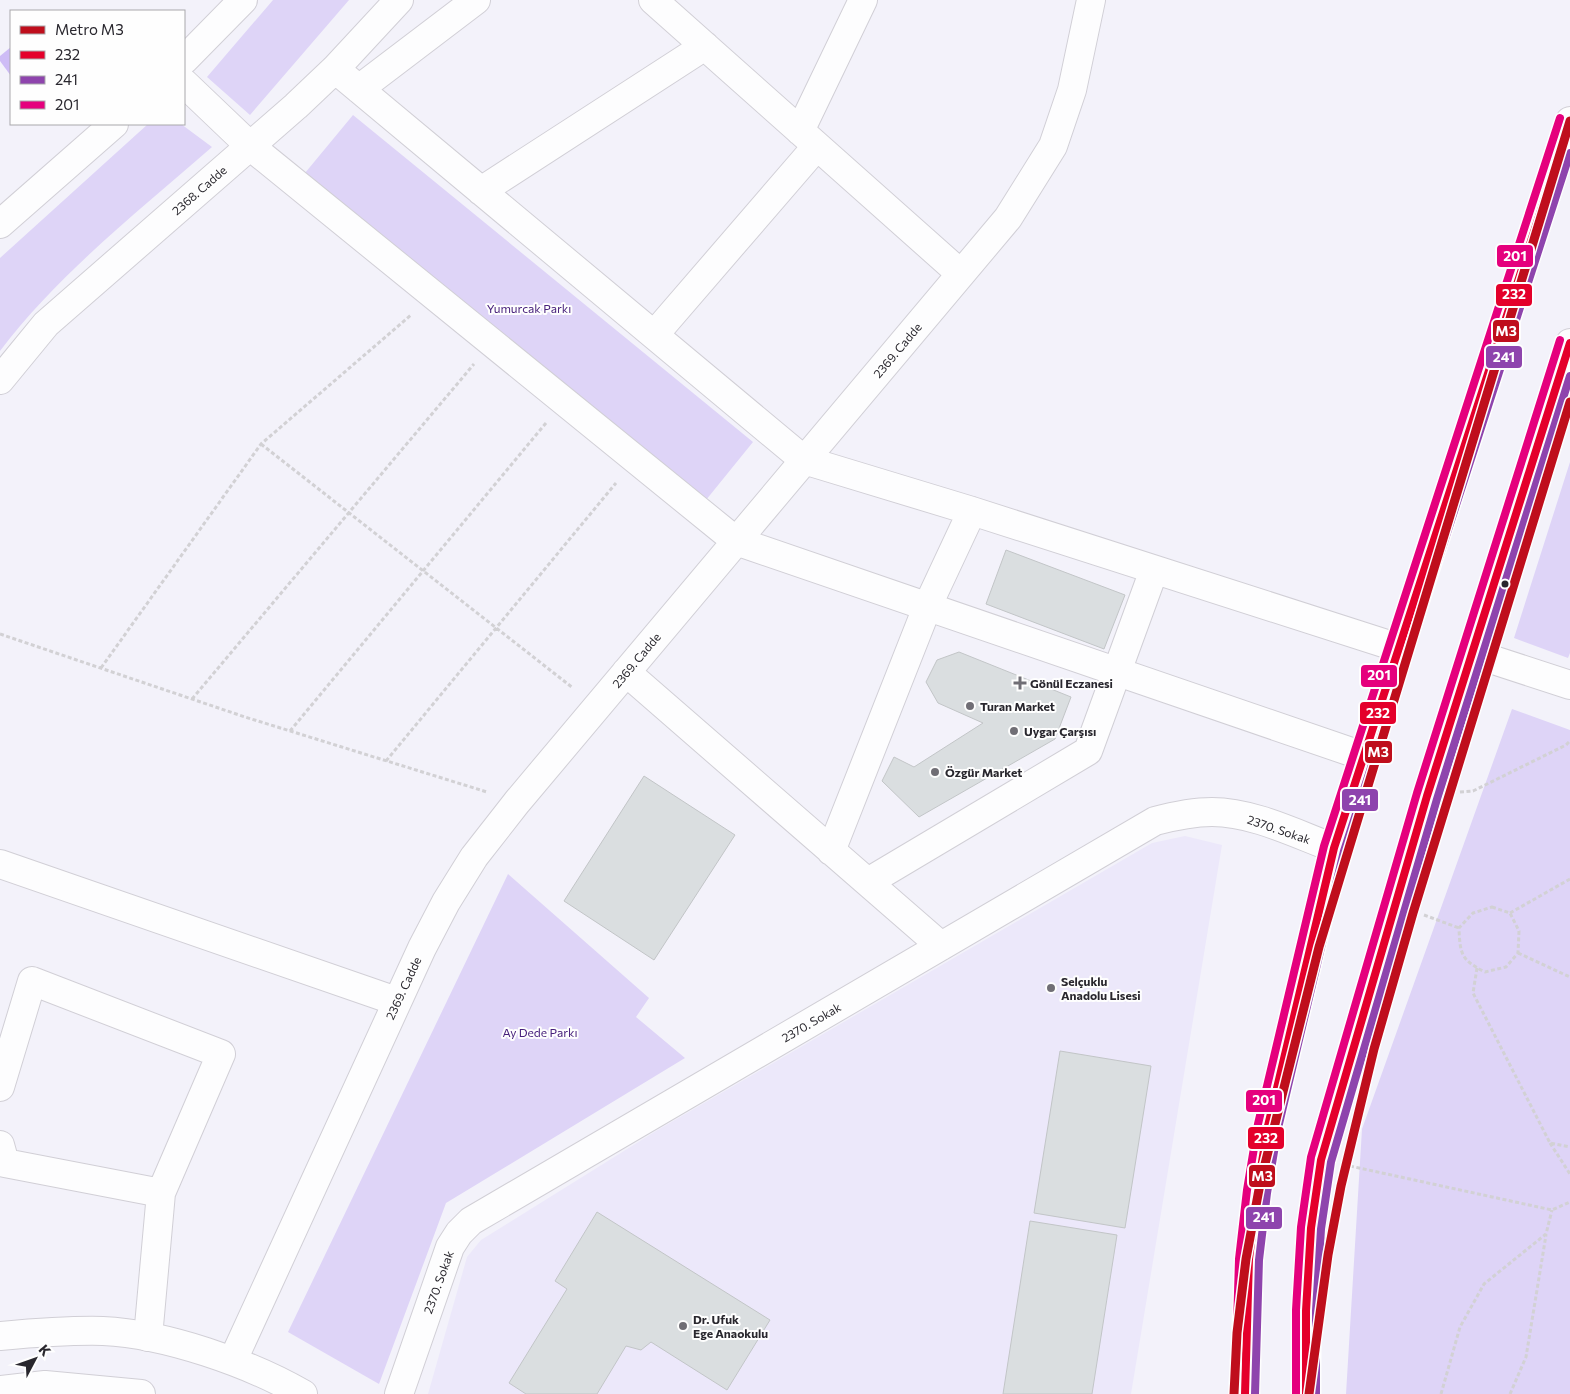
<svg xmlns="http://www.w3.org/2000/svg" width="1570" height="1394" font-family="Commissioner,sans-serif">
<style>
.built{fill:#ece8fa}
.green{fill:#ded4f7}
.water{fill:#cebcf6}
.building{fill:#dadee0;stroke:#c2c5c7}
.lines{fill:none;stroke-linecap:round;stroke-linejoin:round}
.minor-casing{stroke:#d1cfd6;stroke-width:30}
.major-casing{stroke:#d1cfd6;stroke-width:30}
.path{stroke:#d2d1d4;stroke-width:3;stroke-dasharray:4 2.5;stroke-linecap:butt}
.minor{stroke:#fdfdfe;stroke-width:28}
.major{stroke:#fdfdfe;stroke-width:28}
.bus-1-casing{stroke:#fefefe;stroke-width:11}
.bus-2-casing{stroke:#fefefe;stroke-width:11}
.bus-3-casing{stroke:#fefefe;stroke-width:11}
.bus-1{stroke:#e4002b;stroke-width:8}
.bus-2{stroke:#8e44ad;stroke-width:8}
.bus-3{stroke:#e5007d;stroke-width:8}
.metro-1-casing{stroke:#fefefe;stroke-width:12}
.metro-1{stroke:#bf0e1c;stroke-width:9}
.bus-dot{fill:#29272e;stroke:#fefefe;stroke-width:2}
.poi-dot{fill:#706e75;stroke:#fefefe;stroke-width:2}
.labels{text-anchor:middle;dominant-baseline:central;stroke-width:4;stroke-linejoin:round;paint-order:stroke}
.street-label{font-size:12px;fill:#29272e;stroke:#fefefe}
.park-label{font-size:12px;fill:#47207b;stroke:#fefefe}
.poi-label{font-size:12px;font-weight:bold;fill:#29272e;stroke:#fefefe;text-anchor:start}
.line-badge{stroke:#fefefe;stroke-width:2}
.badge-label{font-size:14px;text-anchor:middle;font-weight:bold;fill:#fff}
</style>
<rect width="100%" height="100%" fill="#f3f2fa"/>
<!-- built -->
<path class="built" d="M1185,836l37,9 -91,549h-703l39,-137 14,-17 175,-109 496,-288z"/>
<!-- green -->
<path class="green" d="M273,0h76l-99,115 -43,-38z
M353,115l400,327 -47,58 -401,-327z
M148,124h33l31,23c-74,65 -153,126 -212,204v-93z
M1570,462v191l-2,5 -54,-20z
M1512,709l58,21v664h-224l16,-265z
M508,874l141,124 -13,19 49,41 -239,145 -67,181 -91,-52z"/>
<!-- water -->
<path class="water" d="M11,47v29l-11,-15v-5z"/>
<!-- building -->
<path class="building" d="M1006,550l119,45 -21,54 -118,-45z
M959,652l112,45 -16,42 -136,78 -37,-36 12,-24 20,10 69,-44 -45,-20 -12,-21 11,-22z
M644,776l91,59 -81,125 -90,-59z
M1060,1051l91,15 -26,162 -91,-15z
M597,1212l173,108 -43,70 -76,-48 -10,8 -15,-4 -29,48h-71l-17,-11 58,-94 -12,-8z
M1030,1221l87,14 -25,159h-89z"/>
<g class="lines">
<defs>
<path id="minor" d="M653,0l308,274
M184,60l59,-60
M335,69l469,391 168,51 427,137
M184,83l66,63 486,395 627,215
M359,89l117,-89
M800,131l63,-131
M481,191l224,-145
M0,224l114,-100
M654,335l163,-189
M0,380l46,-56 250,-218 39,-37 64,-69
M1472,653l98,32
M626,672l315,274
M831,851l97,-246 44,-94
M0,864l396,137
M868,882l220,-131 66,-181
M0,1087l32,-106 189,73 -60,139 -13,144
M0,1145l5,18 156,30
M233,1360l189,-412 24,-46 28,-45 43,-55 491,-584 45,-72 19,-56 19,-90
M399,1394l51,-147 9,-14 12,-12 684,-400c19,-5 37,-9 57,-9 41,0 84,22 122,36"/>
<path id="major" d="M0,1336c34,-3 69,-6 103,-5 63,3 146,32 200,63
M0,1390l45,-5 96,9
M1245,1394l4,-135 8,-67 11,-66 66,-278 236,-727
M1306,1394v-83l5,-83 10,-68 106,-364 143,-453"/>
</defs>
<!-- minor casing -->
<use href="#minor" class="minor-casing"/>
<!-- major casing -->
<use href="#major" class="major-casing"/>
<!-- path -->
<path class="path" d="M261,444l312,244
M0,634l245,83 242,75
M101,668l160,-224 150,-129
M192,699l282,-335
M290,731l256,-308
M386,761l230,-278
M1460,792l13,-1 93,-46 4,-4
M1492,907l18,6 9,18 -1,22 -12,14 -21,5c-24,-12 -25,-18 -26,-44l14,-15z
M1510,913l60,-34
M1424,915l35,13
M1518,953l52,24
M1477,968l-4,25 77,150 20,4
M1550,1143l20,31
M1350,1166l202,44 18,-8
M1441,1394l19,-67 24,-43 62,-50 6,-24
M1510,1394l16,-37 20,-122"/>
<!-- minor -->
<use href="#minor" class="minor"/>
<!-- major -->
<use href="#major" class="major"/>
<defs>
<path id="bus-1" d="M1245,1394l4,-135 8,-67 11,-66 66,-278 236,-727
M1306,1394v-83l5,-83 10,-68 106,-364 143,-453"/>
<path id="bus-2" d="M1255,1394l4,-134 8,-67 11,-65 66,-277 226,-698
M1316,1394v-83l5,-82 10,-67 106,-363 133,-423"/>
<path id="bus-3" d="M1235,1394l4,-135 8,-69 11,-66 66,-278 236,-728
M1296,1394v-84l5,-83 10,-70 106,-364 143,-453"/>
</defs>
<!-- bus-1 casing -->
<use href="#bus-1" class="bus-1-casing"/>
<!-- bus-2 casing -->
<use href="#bus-2" class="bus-2-casing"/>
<!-- bus-3 casing -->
<use href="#bus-3" class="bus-3-casing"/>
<!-- bus-1 -->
<use href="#bus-1" class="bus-1"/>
<!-- bus-2 -->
<use href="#bus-2" class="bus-2"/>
<!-- bus-3 -->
<use href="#bus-3" class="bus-3"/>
<defs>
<path id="metro-1" d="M1234,1394l3,-61 9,-74 14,-75 59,-237 251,-826
M1309,1394l19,-139 13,-69 33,-137 39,-136 157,-511"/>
</defs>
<!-- metro-1 casing -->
<use href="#metro-1" class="metro-1-casing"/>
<!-- metro-1 -->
<use href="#metro-1" class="metro-1"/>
</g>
<!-- markers -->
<circle class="bus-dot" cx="1505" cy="584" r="4.5"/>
<g class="poi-dot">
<path d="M1017.5 675.5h5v5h5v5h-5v5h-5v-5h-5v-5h5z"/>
<circle cx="970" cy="706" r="5"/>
<circle cx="1014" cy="731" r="5"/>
<circle cx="935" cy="772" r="5"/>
<circle cx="1051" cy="988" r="5"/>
<circle cx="683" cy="1326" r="5"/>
</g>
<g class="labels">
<!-- street labels -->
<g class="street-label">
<text transform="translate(199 190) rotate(-41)">2368. Cadde</text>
<text transform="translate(897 350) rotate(-50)">2369. Cadde</text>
<text transform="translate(636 660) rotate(-50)">2369. Cadde</text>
<text transform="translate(1279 829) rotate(19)">2370. Sokak</text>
<text transform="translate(403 988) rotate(-65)">2369. Cadde</text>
<text transform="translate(811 1022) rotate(-30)">2370. Sokak</text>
<text transform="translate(438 1282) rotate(-70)">2370. Sokak</text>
</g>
<!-- park labels -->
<g class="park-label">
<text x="529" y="308">Yumurcak Parkı</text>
<text x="540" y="1032">Ay Dede Parkı</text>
</g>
<!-- poi labels -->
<g class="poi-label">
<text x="1030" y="683">Gönül Eczanesi</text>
<text x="980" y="706">Turan Market</text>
<text x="1024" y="731">Uygar Çarşısı</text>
<text x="945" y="772">Özgür Market</text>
<text x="1061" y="981">Selçuklu<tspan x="1061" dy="14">Anadolu Lisesi</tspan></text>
<text x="693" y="1319">Dr. Ufuk<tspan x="693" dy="14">Ege Anaokulu</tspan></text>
</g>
</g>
<g class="line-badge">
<rect x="1496" y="244" width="38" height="24" rx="5" fill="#e5007d"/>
<rect x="1495" y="283" width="38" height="24" rx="5" fill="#e4002b"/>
<rect x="1492" y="319" width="28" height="24" rx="5" fill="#bf0e1c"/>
<rect x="1485" y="345" width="38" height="24" rx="5" fill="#8e44ad"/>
<rect x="1360" y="664" width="38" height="24" rx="5" fill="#e5007d"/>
<rect x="1359" y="701" width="38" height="24" rx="5" fill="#e4002b"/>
<rect x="1364" y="740" width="29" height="24" rx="5" fill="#bf0e1c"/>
<rect x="1341" y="788" width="38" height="24" rx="5" fill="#8e44ad"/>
<rect x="1245" y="1089" width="38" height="24" rx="5" fill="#e5007d"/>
<rect x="1247" y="1126" width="38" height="24" rx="5" fill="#e4002b"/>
<rect x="1248" y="1164" width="28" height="24" rx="5" fill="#bf0e1c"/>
<rect x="1245" y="1206" width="38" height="24" rx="5" fill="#8e44ad"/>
</g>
<g class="badge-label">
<text x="1515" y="261">201</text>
<text x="1514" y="299">232</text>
<text x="1506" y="336">M3</text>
<text x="1504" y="362">241</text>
<text x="1379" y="680">201</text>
<text x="1378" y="718">232</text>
<text x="1378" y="757">M3</text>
<text x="1360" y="805">241</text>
<text x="1264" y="1105">201</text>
<text x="1266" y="1143">232</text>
<text x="1262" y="1181">M3</text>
<text x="1264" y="1222">241</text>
</g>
<!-- legend -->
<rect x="10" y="10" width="175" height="115" fill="#fefefe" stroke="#a9a8ab"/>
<rect x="20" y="26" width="25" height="8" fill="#bf0e1c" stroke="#a9a8ab"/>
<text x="55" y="35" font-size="15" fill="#29272e">Metro M3</text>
<rect x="20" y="51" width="25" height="8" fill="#e4002b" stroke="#a9a8ab"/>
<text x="55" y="60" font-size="15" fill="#29272e">232</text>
<rect x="20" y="76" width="25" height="8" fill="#8e44ad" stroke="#a9a8ab"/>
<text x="55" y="85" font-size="15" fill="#29272e">241</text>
<rect x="20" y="101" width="25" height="8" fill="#e5007d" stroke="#a9a8ab"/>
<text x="55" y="110" font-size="15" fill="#29272e">201</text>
<!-- north arrow -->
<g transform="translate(35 1359) rotate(49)" stroke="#fefefe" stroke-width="4" paint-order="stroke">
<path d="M0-4L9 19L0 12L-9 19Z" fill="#29272e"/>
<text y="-8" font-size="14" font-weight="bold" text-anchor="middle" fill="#29272e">K</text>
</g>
</svg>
